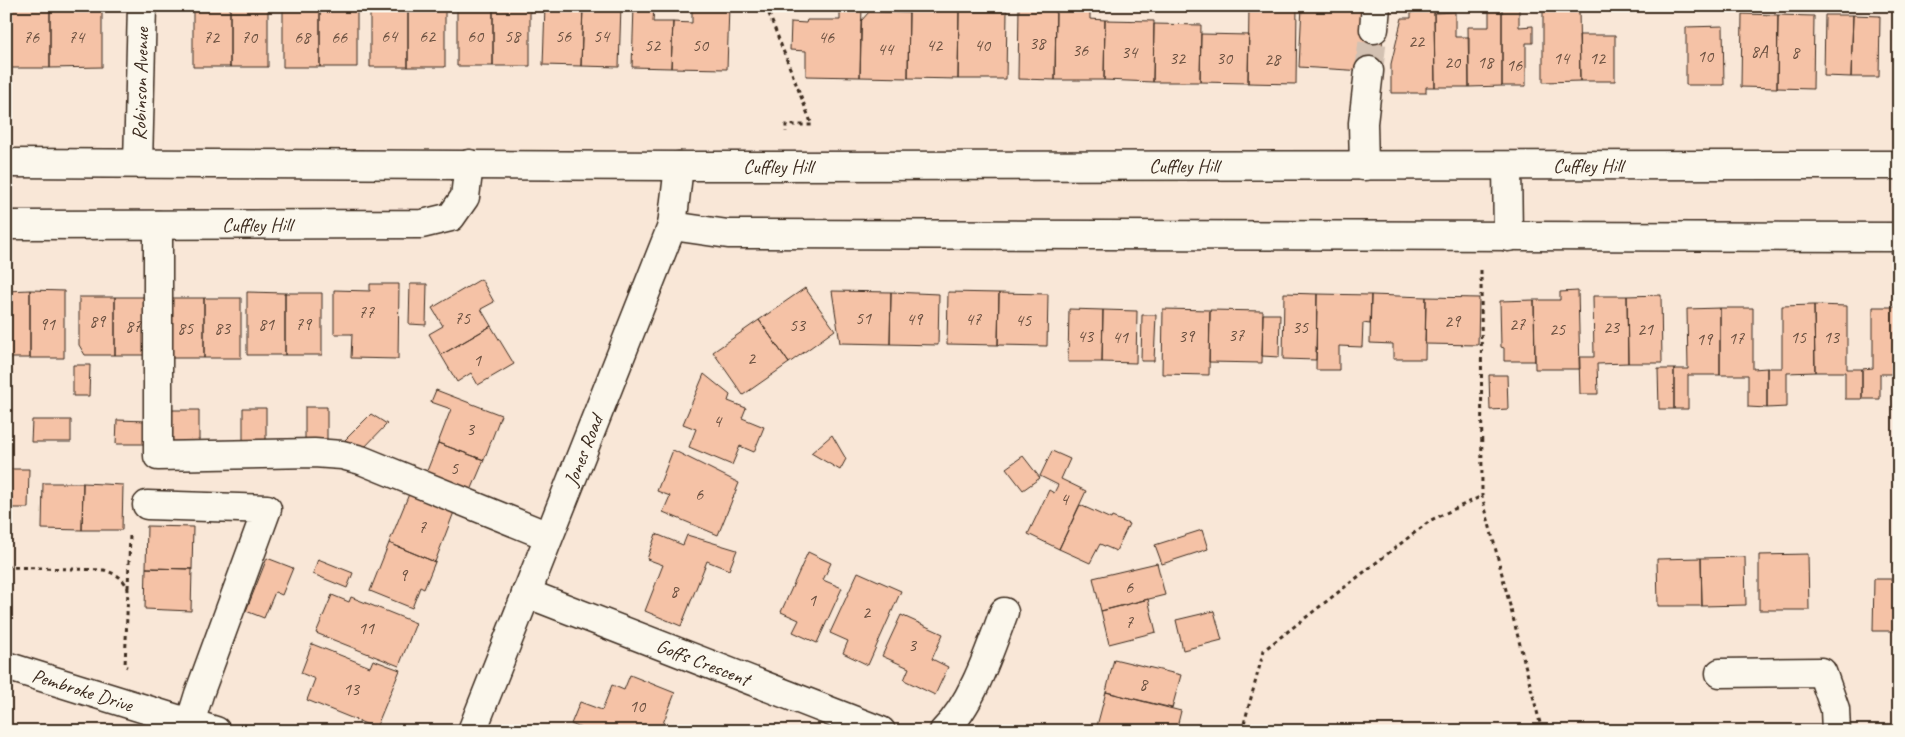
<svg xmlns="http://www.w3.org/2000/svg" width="1905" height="737" font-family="Caveat,sans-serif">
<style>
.building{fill:#f5c2a6;stroke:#3b2a1e}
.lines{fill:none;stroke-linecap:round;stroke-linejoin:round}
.minor-tunnel{stroke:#d3c1b2;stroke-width:28;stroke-dasharray:28 14;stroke-linecap:butt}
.minor-casing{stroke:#3b2a1e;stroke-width:31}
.major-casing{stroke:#3b2a1e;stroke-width:31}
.path{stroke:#3b2a1e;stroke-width:3;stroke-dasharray:4 4;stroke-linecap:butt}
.minor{stroke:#fbf7ec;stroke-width:28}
.major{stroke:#fbf7ec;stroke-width:28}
.labels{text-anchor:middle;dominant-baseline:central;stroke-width:4;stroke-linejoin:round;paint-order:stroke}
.number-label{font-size:18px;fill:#6a5040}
.street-label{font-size:20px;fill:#3b2a1e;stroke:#fbf7ec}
</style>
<rect width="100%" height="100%" fill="#f9e7d7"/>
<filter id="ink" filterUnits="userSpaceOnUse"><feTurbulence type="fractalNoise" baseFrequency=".02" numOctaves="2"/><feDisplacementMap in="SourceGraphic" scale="10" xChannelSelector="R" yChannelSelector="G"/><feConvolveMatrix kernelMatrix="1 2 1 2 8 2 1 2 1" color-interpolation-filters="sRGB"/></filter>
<g filter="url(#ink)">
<!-- building -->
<path class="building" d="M11,6h39v62h-39z
M50,6h52v61l-52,1z
M193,6h37v61h-37z
M230,6h38v61h-38z
M283,6h37v61h-37z
M320,6h37v61h-37z
M370,6h38v61h-38z
M408,6h37v61h-37z
M457,6h36v60h-36z
M493,6h37v60h-37z
M545,6h38l-2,60 -38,-1z
M583,6h38l-2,61 -38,-1z
M634,6h20l-1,16h20l-2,46 -39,-1z
M692,6h37l-2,63 -56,-1 2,-46 19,1z
M840,6h22l-2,71 -54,-1v-25l-16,-1 1,-28 15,1 1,-3h33z
M909,6h42v4l8,1 -1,68 -50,-1z
M1019,6h37l-1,74 -37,-1z
M1056,6h34v13l15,1 -1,60h-49z
M1249,6h48l-1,78 -48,-1z
M1302,6h63l18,23 -2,43 -82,-5z
M1415,6h19l1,81h-9v6h-35v-29l11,-46h9v-6h4z
M1489,6h13v80l-33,1 -1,-60h21z
M1502,6h17v21l14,-1v17h-7v43h-24z
M1543,6h36l1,75 -37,1z
M1623,6h36v1l-36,2z
M959,11h48l-1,68h-48z
M869,12l40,1 -1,65 -48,-1 1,-56z
M1455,12v25h14v50h-34l-1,-74z
M1742,14l36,1 -1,73 -36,-1z
M1778,15l36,1 -1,73 -36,-1z
M1825,15h28l-2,62 -27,-1z
M1853,15l27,1 -1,61h-28z
M1105,20l49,1 -1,61 -49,-2z
M1154,24l47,1 -1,57h-47z
M1723,26l1,59h-38v-58z
M1201,34l48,1 -1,48 -48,-1z
M1579,35h36v46h-35z
M1897,36h2v47h-3z
M481,279l13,23 -13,7 10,17 -50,29 -12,-21 14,-8 -11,-18z
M370,284h29l-1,75 -47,-1 1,-24h-18v-44l36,1z
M410,284h17l-1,41 -17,-1z
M805,288l30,42 -46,33 -30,-43z
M30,290l34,1v67h-34z
M30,290v68h-24v-67z
M832,291l59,1 -1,52 -50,-1z
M1578,291l2,78h-45l-1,-69h26v-8z
M247,292l38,1v62h-38z
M891,292l48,2 -1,51 -48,-1z
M948,292l51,1 -1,52 -51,-1z
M285,293h37v62h-37z
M999,293l49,1 -1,52 -49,-1z
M1284,293l33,1 -1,66 -33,-1z
M1317,294l54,1 -1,29 -7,-1 -1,24 -23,-1v24h-23z
M1371,295l55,2 -1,62h-32v-15l-23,-1z
M1661,295l1,68h-34l-1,-67z
M1593,296h34l1,67 -31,1 1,30h-18l-1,-37h15z
M79,297h36v58h-30l-6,-10z
M115,297h36v58h-36z
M1426,297l53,1 -1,47 -53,-1z
M167,298h37v60h-37z
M204,298h37v60h-37z
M1534,300l1,61h-31v-13l-3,-1 -1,-46z
M1814,305l33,1v63h15v30h-17v-27h-30z
M1814,305l1,67 -28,1v34l-20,1v-40h15v-62z
M1873,307h26v67h-19v25h-18v-30l11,-1z
M1720,308v67h-32v34h-14v-40h14l-1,-60z
M1720,308h33v61l14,-1v40l-19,-1v-32h-28z
M1069,309l34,1 -1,52h-34z
M1163,309l47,1 -1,65 -47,-1z
M1103,310l34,1 -1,52 -34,-1z
M1210,310l53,1 -1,52 -53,-1z
M1263,314h17l-1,43 -17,-1z
M1142,315h14l-2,46h-13z
M759,320l30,43 -46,32 -30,-43z
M491,326l23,38 -36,21 -7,-12 -14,9 -16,-27z
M73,365h17l-1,31h-16z
M1658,369h16v40h-15z
M704,374l26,21 -2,6 18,7 -4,10 22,9 -10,25 -14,-6 -8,19 -43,-18 7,-18 -13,-5z
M1489,375h18l1,34 -18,1z
M436,390l65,25 -17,45 -46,-17 13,-34 -20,-7z
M305,407h22v33h-22z
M243,408h23v33h-23z
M167,410h32v38h-32z
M371,414l16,10 -26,27 -21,-6z
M32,420h39v22h-40z
M117,420l30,1v23h-31z
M832,435l14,24 -6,11 -29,-17z
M438,443l46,17 -14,33 -45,-17z
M673,450l66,33 -21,52 -55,-23 7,-16 -13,-5z
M1052,451l18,8 -9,20 25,12 -27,58 -31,-15 21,-44 5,3 4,-8 -18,-9z
M1023,456l17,22 -17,12 -17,-22z
M6,469h23l-1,39h-22z
M43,483h40l-1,47 -40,-1z
M83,483l40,2 -1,45h-40z
M409,494l45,18 -19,50 -46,-19z
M1080,505l31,14 1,-2 17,7 -13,27 -16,-7 -10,19 -31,-14z
M147,526l46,1 -1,42 -46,-1z
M1202,530l6,19 -46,15 -7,-19z
M656,534l27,11 4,-10 50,15 -8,20 -22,-9 -26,65 -36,-15 18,-46 -16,-6z
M389,543l46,19 -11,27 -4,-2 -8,21 -42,-17z
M808,552l23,11 -8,17 19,8 -25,55 -24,-11 6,-12 -18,-8z
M1808,554l1,56h-50v-55z
M1745,557l1,48 -44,1 -1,-48z
M267,558l26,10 -11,27 -7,-3 -11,26 -18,-7z
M1701,558l1,48h-44l-1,-47z
M318,559l35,14 -6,15 -34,-14z
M1157,563l8,32 -64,16 -8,-33z
M146,568l46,1 -1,42 -46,-2z
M858,572l43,19 -33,74 -25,-12 5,-12 -18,-8z
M1874,579h25v52h-26z
M332,595l17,7 2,-5 65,26 -17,43 -83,-33z
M1148,599l8,33 -47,12 -8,-33z
M1214,611l8,29 -39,10 -7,-30z
M901,615l42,19 -11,25 16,8 -13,28 -31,-15 5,-12 -27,-12z
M312,644l58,23 3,-7 27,10 -24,58 -69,-28 8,-21 -14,-6z
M1114,659l67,16 -9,33 -66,-16z
M630,675l45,18 -15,38h-72l-17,-7 9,-22 22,8 10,-25 12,5z
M1106,692l75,19 -5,20h-58l-21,-5z"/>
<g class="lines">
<!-- minor-tunnel -->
<path class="minor-tunnel" d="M1369,71l5,-42"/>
<defs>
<g id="minor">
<path d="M1374,29l2,-23"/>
<path id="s1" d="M138,163l4,-157"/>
<path d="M1364,166l-1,-43 6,-52"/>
<path d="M1507,166l1,71"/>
<path id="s2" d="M6,225l416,-1 29,-7 14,-20 4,-33"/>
<path d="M158,225v231l156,-3 28,2 19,5 187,76"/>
<path d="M672,226l56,8 1171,3"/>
<path d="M147,505l120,4 -68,185 -9,29"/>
<path id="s3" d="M526,593l355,138"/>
<path id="s4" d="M6,666l210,65"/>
<path d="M1720,673l102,-1 13,37 1,22"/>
<path id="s5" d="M472,731l200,-505 7,-60"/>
<path d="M944,731c29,-28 46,-82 60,-119"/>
</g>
<g id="major">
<path id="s6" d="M6,163l673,3 1220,-1"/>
</g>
</defs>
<!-- minor casing -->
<use href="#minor" class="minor-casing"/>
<!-- major casing -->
<use href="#major" class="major-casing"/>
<!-- path -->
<path class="path" d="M766,6l46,119h-26v7
M1481,270l1,226 60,235
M6,567l98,3c12,4 19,7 24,19l-3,77 2,1
M128,588l2,-53
M1242,731l22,-81 167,-130 51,-24"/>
<!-- minor -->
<use href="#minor" class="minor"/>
<!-- major -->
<use href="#major" class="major"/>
</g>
</g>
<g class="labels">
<!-- number labels -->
<g class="number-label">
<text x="389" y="36">64</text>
<text x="427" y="36">62</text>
<text x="475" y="36">60</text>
<text x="512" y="36">58</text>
<text x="563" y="36">56</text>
<text x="601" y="36">54</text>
<text x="31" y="37">76</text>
<text x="76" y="37">74</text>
<text x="211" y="37">72</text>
<text x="249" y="37">70</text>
<text x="302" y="37">68</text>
<text x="339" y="37">66</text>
<text x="826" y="37">46</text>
<text x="1416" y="41">22</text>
<text x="1037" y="43">38</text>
<text x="652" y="45">52</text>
<text x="700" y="45">50</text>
<text x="934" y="45">42</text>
<text x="982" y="45">40</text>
<text x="885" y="49">44</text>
<text x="1080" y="50">36</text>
<text x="1759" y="51">8A</text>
<text x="1129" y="52">34</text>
<text x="1795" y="52">8</text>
<text x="1705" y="56">10</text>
<text x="1177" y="58">32</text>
<text x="1224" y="58">30</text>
<text x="1561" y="58">14</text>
<text x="1597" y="58">12</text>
<text x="1272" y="59">28</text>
<text x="1452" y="62">20</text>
<text x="1485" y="62">18</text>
<text x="1514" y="65">16</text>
<text x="366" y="312">77</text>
<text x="462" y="318">75</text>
<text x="863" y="318">51</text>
<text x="914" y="319">49</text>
<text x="973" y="319">47</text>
<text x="1023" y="320">45</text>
<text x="97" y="321">89</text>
<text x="1452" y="321">29</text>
<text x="47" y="324">91</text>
<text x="266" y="324">81</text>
<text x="303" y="324">79</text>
<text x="1517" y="324">27</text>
<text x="797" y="325">53</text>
<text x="133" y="326">87</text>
<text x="1300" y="327">35</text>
<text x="1611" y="327">23</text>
<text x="185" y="328">85</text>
<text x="222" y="328">83</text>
<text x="1557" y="329">25</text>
<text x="1645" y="329">21</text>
<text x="1236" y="335">37</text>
<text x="1085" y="336">43</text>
<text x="1186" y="336">39</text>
<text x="1120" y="337">41</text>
<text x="1798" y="337">15</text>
<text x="1831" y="337">13</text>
<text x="1736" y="338">17</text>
<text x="1704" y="339">19</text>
<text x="751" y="358">2</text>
<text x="477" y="360">1</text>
<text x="717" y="421">4</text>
<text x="470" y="429">3</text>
<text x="454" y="468">5</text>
<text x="699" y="494">6</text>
<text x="1064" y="499">4</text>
<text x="422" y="527">7</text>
<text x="403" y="575">9</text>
<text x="1129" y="587">6</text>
<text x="674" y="591">8</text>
<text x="812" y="600">1</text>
<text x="866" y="612">2</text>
<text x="1129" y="622">7</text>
<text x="366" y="628">11</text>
<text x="912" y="645">3</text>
<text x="1143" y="684">8</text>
<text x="351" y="689">13</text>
<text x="637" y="706">10</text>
</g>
<!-- street labels -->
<g class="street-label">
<text stroke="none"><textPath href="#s1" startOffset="79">Robinson Avenue</textPath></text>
<text stroke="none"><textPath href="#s6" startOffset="1582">Cuffley Hill</textPath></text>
<text stroke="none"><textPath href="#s6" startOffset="772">Cuffley Hill</textPath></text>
<text stroke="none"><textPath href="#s6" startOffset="1178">Cuffley Hill</textPath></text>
<text stroke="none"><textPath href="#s2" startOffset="251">Cuffley Hill</textPath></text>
<text stroke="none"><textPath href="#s5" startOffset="302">Jones Road</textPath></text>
<text stroke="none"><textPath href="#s3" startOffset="190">Goffs Crescent</textPath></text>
<text stroke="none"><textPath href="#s4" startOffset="80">Pembroke Drive</textPath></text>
</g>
</g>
<!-- margin -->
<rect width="1905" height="737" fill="none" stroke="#fbf7ec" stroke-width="25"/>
<rect x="12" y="12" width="1880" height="712" fill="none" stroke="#3b2a1e" stroke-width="2" filter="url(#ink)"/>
</svg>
